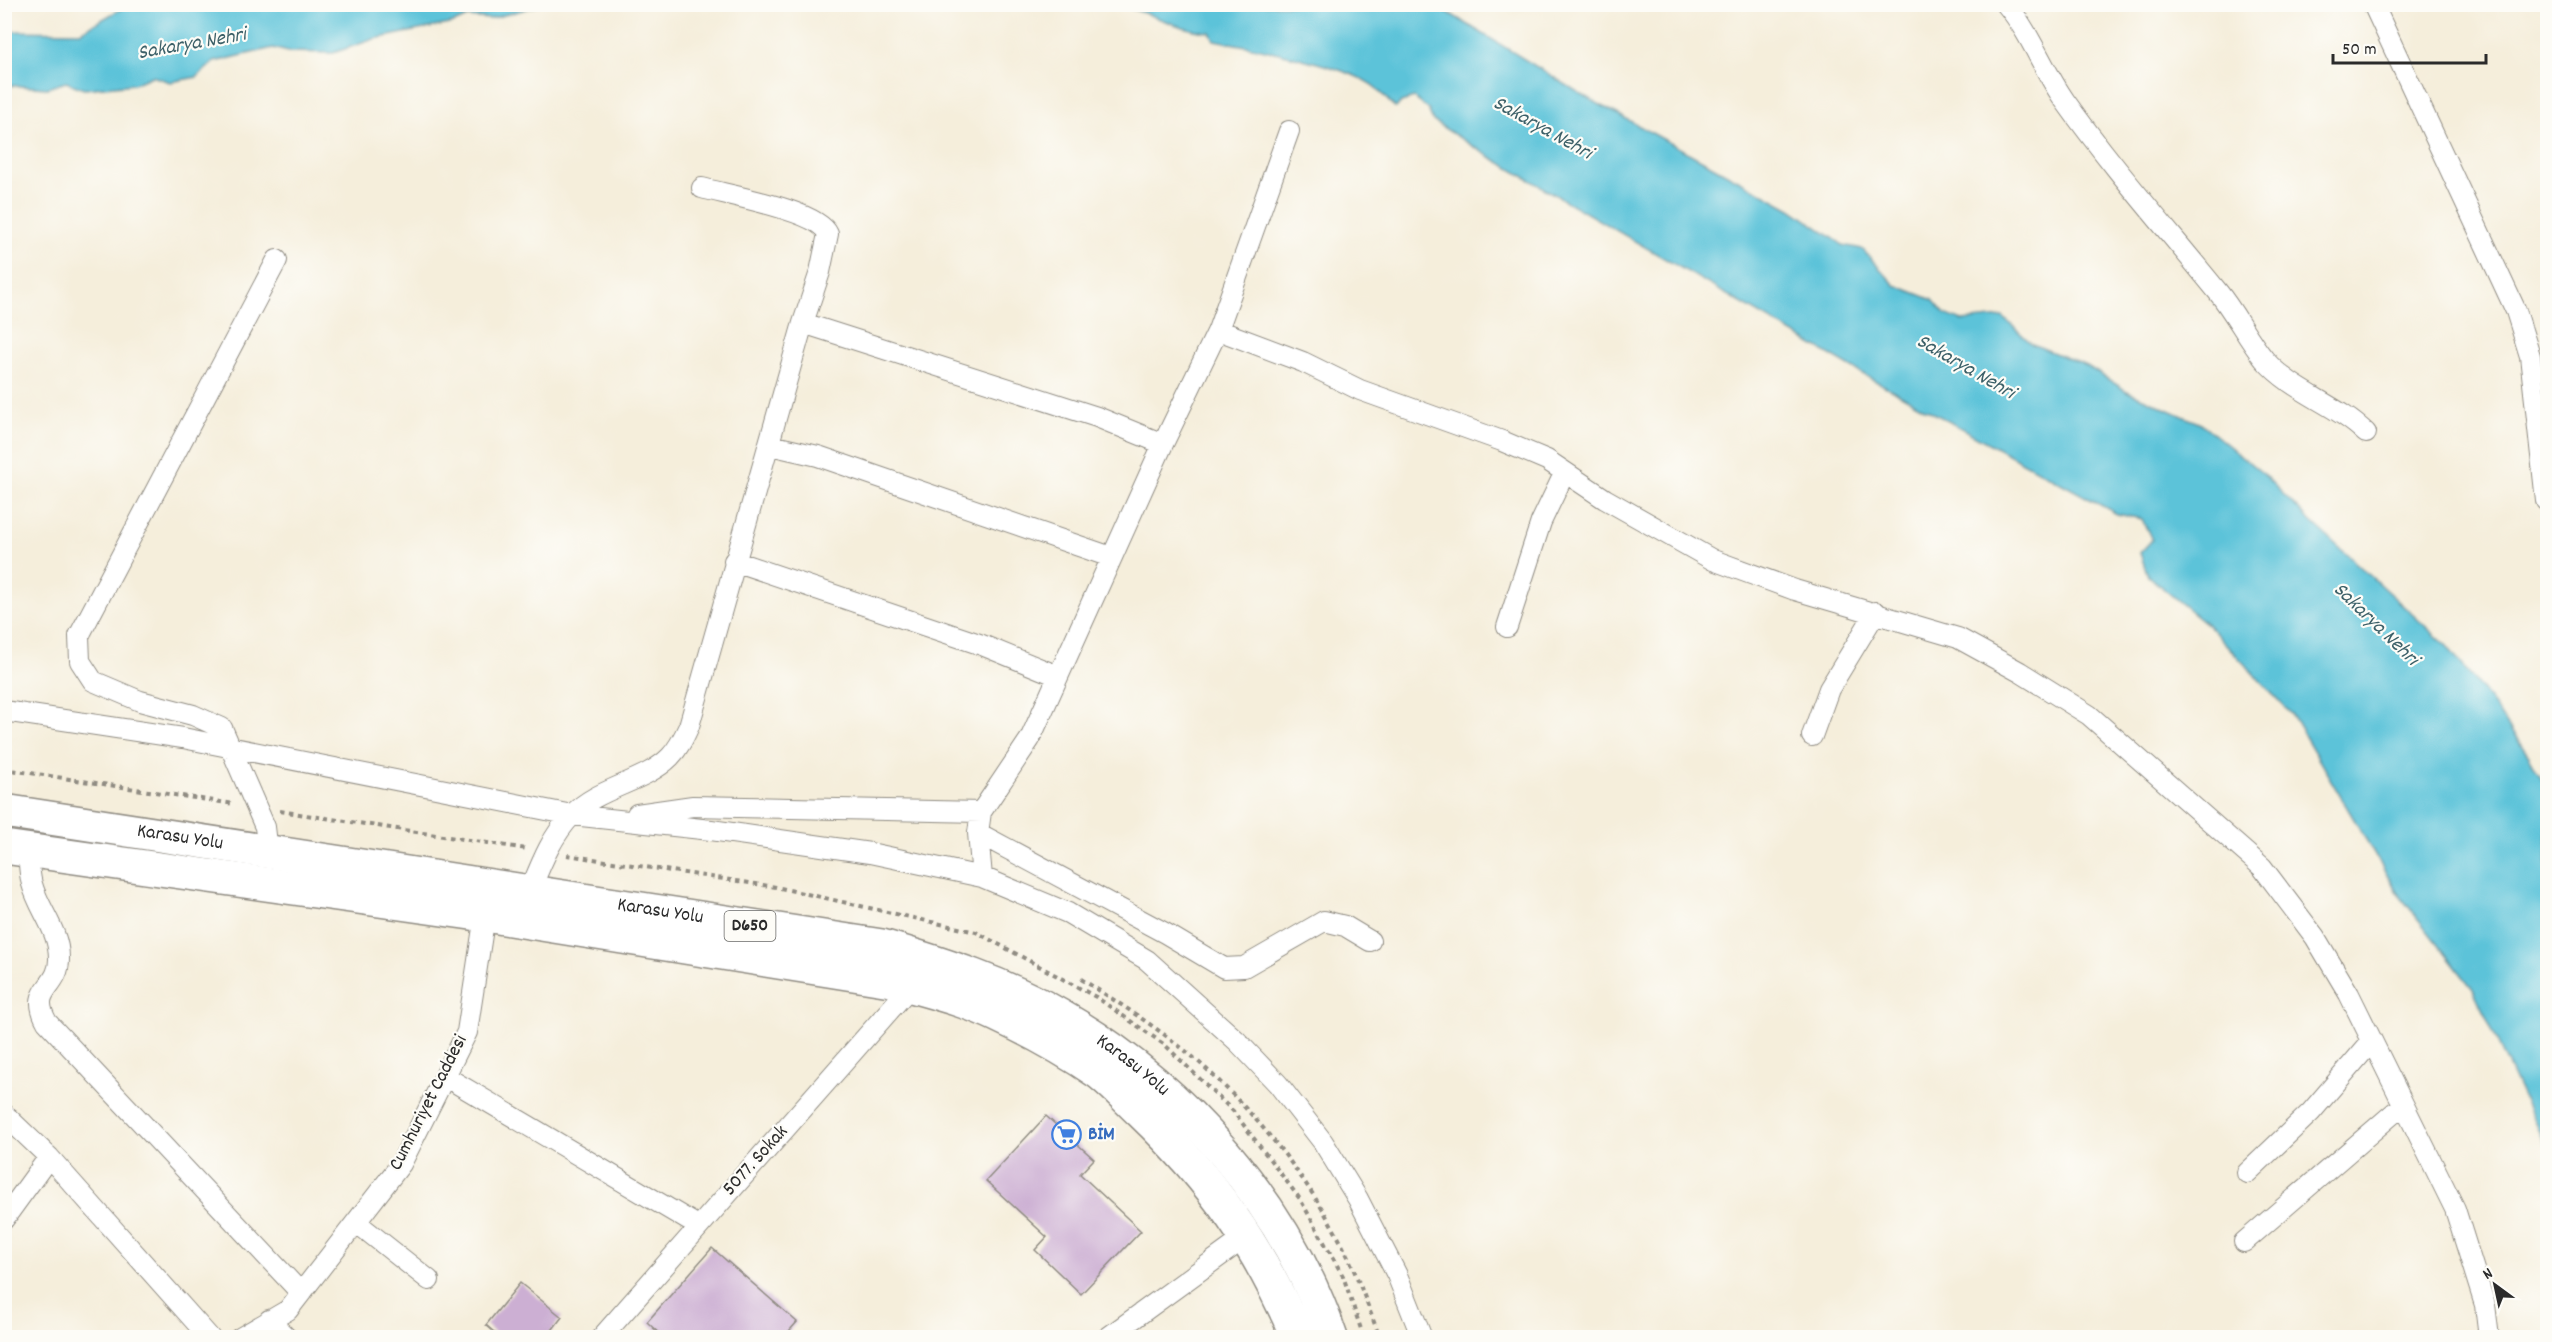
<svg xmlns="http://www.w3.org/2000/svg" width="2552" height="1342" font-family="Dekko,sans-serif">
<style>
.water{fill:#5cc3d9;stroke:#447782;stroke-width:1.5}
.building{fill:#ccafd3}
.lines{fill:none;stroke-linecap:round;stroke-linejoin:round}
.street-casing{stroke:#908c83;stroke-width:22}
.highway-casing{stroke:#908c83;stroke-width:36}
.path{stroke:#908c83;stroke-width:4;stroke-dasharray:4.5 4.5;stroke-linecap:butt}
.street{stroke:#fff;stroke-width:20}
.highway{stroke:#fff;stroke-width:33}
.labels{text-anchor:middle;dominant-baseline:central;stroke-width:4.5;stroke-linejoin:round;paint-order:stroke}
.shield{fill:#fdfcf7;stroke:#6a6a68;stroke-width:1.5}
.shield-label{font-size:18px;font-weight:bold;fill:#2b2b2b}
.street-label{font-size:20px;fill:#2b2b2b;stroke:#fdfcf7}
.shop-label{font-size:20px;font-weight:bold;fill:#366cbe;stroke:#fdfcf7;text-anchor:start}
.water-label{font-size:21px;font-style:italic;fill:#3c6068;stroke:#fdfcf7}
</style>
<rect width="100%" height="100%" fill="#fdfcf7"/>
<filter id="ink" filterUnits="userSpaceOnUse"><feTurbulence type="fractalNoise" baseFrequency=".0167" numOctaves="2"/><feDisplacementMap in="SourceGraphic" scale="12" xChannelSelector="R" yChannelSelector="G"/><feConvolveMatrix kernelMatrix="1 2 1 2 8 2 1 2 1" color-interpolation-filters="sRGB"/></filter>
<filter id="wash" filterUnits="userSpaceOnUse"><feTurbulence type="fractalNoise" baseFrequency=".008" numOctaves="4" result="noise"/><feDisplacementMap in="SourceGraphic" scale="24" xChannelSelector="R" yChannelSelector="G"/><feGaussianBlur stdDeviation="1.35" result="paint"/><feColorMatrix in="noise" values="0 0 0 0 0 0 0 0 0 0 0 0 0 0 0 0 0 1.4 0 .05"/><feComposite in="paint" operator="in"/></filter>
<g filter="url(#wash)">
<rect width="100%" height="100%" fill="#f5eedb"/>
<!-- water -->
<path class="water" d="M128,5v-1l412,1 -50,14 -23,-2 -13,6 -80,16 -41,14 -45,-1 -15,-4 -59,14 -17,15 -27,5 -18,-6 -18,8 -50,5 -18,-7 -19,6 -42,-3v-54l75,1z
M1116,5h320l150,92 205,112 52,36 19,4 33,36 38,15 12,14 17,7 41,-4 29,27 55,22 38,24 78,35 58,47 47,47 139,127 37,46 44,63 19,33v361l-74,-160 -76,-97 -104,-176 -84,-90 -61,-50 -8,-23 12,-13 -10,-21 -25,-5 -256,-141 -374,-218 -54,-34 -5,-12 -14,-11 -13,4 -5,6c-8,-6 -13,-14 -20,-20 -25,-22 -126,-42 -162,-48l-4,-8c-33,-2 -61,-21 -94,-27z"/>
<g id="blocks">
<!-- building -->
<path class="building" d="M1046,1116l48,43 -14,15 61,57 -60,63 -46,-44 12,-13 -61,-56z
M712,1248l85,74 -14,16h-119l-17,-16z
M520,1283l42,34 -16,21h-45l-15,-13z"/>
</g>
</g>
<g filter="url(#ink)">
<use href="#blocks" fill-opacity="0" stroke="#908c83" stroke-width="1.5"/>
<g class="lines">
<defs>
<path id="street" d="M2006,4c25,30 37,66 59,97 47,66 101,127 153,191 17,21 29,46 46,67 28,33 71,44 102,74
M2373,4l143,307 14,45 16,145
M803,323l294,94 66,27
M1218,330l71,-199
M770,445l48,11 293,101
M734,561l248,84 76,31
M1507,627l34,-105 24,-50
M4,711l179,27 389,77 139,15 159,23 112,24 86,36 79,47 90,81 41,43 45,58 35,57 39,76 25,63
M1812,736l17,-47 47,-77
M637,814l56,-8 288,6
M978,833l187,100 59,35 20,-1 80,-46 21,5 25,15
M28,851c1,10 1,23 4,33 7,26 27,46 27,74 1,31 -31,30 -12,64l254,271
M268,852l-3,-25 -43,-99 -29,-13 -53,-14 -47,-20 -13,-20 -1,-25 198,-376
M982,877l-4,-44 3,-21 49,-73 133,-295 55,-114 85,32 57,28 142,51 45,19 58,39 108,61 82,30 163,48 62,34 69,43 173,152 53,70 34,57 106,215 30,96 4,33
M530,891c11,-27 21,-54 42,-76 26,-28 72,-32 98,-58 9,-9 14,-20 19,-31l114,-403 17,-51 8,-38c-10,-24 -101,-39 -126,-46
M446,1077l252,149
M4,1114l45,43 161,181
M2247,1173l64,-61 60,-70
M4,1219l45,-62
M357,1223l72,57
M2244,1242l159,-137
M269,1320l18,18
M240,1338l48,-28 113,-146 66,-132 18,-117
M601,1338l310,-352
M1107,1338l139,-101"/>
<g id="highway">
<path id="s1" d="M4,811l878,135c61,18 123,38 178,70 121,69 226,188 271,322"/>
<path d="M4,847l481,68 406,65c36,11 74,19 108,36 32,15 70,36 99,56 15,11 29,27 43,40 72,69 118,134 157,226"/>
</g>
</defs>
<!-- street casing -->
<use href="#street" class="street-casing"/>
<!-- highway casing -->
<use href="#highway" class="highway-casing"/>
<!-- path -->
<path class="path" d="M4,769l230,35
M280,811l247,38
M567,855l209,32 200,45 120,65 69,48 68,66 67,88 43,77 21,62
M1081,979c38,24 77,49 112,78 63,55 122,128 157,204 11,25 20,51 30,77"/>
<!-- street -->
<use href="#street" class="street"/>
<!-- highway -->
<use href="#highway" class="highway"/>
</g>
</g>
<!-- icons -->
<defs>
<symbol id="supermarket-ring" viewBox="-11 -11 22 22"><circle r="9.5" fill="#fdfcf7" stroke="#3f7fe0" stroke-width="1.5"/><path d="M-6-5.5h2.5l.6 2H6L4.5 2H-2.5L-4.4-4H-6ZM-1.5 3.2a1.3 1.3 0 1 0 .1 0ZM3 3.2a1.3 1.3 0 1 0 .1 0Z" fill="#3f7fe0"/></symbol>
</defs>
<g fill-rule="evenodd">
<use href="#supermarket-ring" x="1050" y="1118" width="33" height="33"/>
</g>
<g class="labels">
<!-- shield labels -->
<rect class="shield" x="724.5" y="911" width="51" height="30" rx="4.5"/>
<g class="shield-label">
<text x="750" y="926">D650</text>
</g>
<!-- street labels -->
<g class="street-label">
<text stroke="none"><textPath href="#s1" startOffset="178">Karasu Yolu</textPath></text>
<text stroke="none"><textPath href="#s1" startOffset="664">Karasu Yolu</textPath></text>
<text stroke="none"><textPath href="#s1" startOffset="1168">Karasu Yolu</textPath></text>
<text transform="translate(429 1103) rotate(-63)">Cumhuriyet Caddesi</text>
<text transform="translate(756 1161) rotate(-48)">5077. Sokak</text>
</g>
<!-- shop labels -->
<g class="shop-label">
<text x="1088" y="1135">BİM</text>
</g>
<!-- water labels -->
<g class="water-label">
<text transform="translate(192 45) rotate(-10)">Sakarya Nehri</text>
<text transform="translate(1542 129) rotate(29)">Sakarya Nehri</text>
<text transform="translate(1965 368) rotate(30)">Sakarya Nehri</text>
<text transform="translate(2375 625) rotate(44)">Sakarya Nehri</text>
</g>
</g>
<!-- margin -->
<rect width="2552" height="1342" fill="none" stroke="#fdfcf7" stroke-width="24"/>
<!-- north arrow -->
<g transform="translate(2495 1285) rotate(327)" stroke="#fdfcf7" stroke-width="4.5" paint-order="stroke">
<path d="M0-4.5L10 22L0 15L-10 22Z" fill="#2b2b2b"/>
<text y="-9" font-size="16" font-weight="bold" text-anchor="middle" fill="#2b2b2b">N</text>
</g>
<!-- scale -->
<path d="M2333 54v9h153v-9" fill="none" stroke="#2b2b2b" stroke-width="3"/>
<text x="2342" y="54" font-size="18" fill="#2b2b2b" stroke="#fdfcf7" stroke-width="4.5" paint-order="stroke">50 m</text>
</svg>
